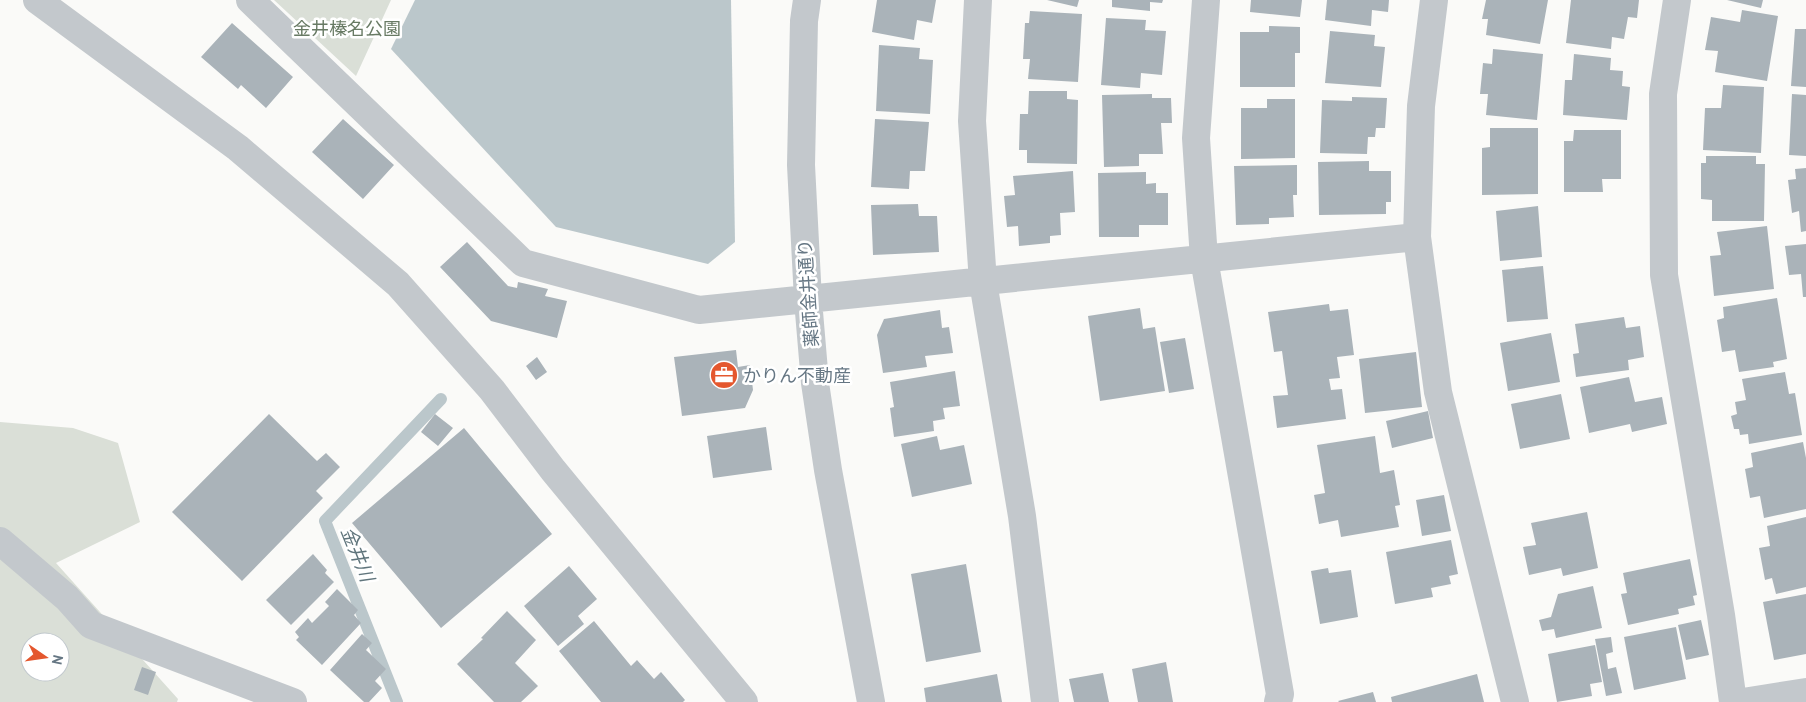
<svg xmlns="http://www.w3.org/2000/svg" width="1806" height="702" font-family="'PT Sans','Noto Sans JP',sans-serif">
<style>
.green{fill:#dadfd7;fill-rule:evenodd}
.water{fill:#bbc7cb}
.lines{fill:none;stroke-linecap:round;stroke-linejoin:round}
.stream{stroke:#bbc7cb;stroke-width:12}
.building{fill:#aab3b9}
.minor{stroke:#c3c8cc;stroke-width:28}
.labels{text-anchor:middle;dominant-baseline:central;stroke-width:5;stroke-linejoin:round;paint-order:stroke}
.park-label{font-size:18px;fill:#687a64;stroke:#fff}
.street-label{font-size:18px;fill:#657683;stroke:#fff}
.poi-label{font-size:18px;fill:#657683;stroke:#fff;text-anchor:start}
.water-label{font-size:19px;font-style:italic;fill:#60757c;stroke:#fff}
</style>
<rect width="100%" height="100%" fill="#fafaf8"/>
<!-- green -->
<path class="green" d="M274,0h117l-35,76z
M0,422l73,6 45,15 22,79 -84,41 122,136 -1,3h-177zM30,642h30v30h-30z"/>
<!-- water -->
<path class="water" d="M415,0h316l4,242 -27,22 -152,-37 -165,-178z"/>
<g class="lines">
<!-- stream -->
<path class="stream" d="M397,702l-72,-181 116,-122"/>
</g>
<!-- building -->
<path class="building" d="M877,0h59l-4,23 -15,-3 -3,20 -42,-8z
M1047,0h32l-2,7z
M1112,0h51l-1,3 -12,-1v9l-38,-4z
M1251,0h51l-2,17 -50,-5z
M1327,0h62l-1,12 -16,-2 -1,16 -46,-6z
M1486,0h62l-8,44 -54,-9 2,-16h-6z
M1571,0h68l-2,18 -9,-1 -4,22 -12,-2 -1,12 -45,-6z
M1727,0h36l-2,8z
M1742,10l36,6 -11,65 -52,-9 3,-21 -13,-1 6,-33 29,5z
M1030,11l52,3 -4,68 -50,-3 2,-20h-7l2,-36h4z
M1106,18l40,2 -1,10 21,1 -4,44 -21,-2 -1,15 -39,-3z
M232,23l61,54 -27,31 -25,-23 -3,4 -37,-32z
M1269,26l31,1v26h-5v34h-55v-55h29z
M1795,29h11v58l-15,-1z
M1330,31l45,4 -1,11 11,1 -4,40 -56,-4z
M879,45l41,3 -1,11 14,1 -3,54 -54,-3z
M1493,49l50,5 -6,66 -51,-5 2,-21h-8l3,-31 9,1z
M1574,54l37,4 -1,12 13,1 -1,15 8,1 -3,33 -64,-5 2,-35h7z
M1723,85l41,2 -3,66 -58,-3 2,-42h16z
M1029,91h38v8l11,1 -1,64 -50,-1v-13h-8l1,-36h8z
M1152,94v4h19l1,25h-11l2,31h-24v12l-35,1 -2,-72z
M1792,94l14,1v61l-17,-1z
M1352,97l35,1 -2,30h-9l-1,9h-7l-1,17 -47,-1 2,-53 30,1z
M1267,99h28v59l-54,1v-51h26z
M343,119l51,46 -31,34 -51,-47z
M875,119l54,3 -4,49h-15l-1,18 -38,-2z
M1490,128h48v66l-56,1v-47l8,-1z
M1574,130h47v49h-19l1,13h-39v-51h9z
M1706,156h50v8h9l-1,57h-52v-21l-11,-1v-36h5z
M1369,161v10h22v31h-5v12l-67,1 -1,-53z
M1297,165v30h-4l1,22 -25,1v6l-33,1 -2,-59z
M1806,168v63l-5,1 -2,-21 -7,2 -4,-33 8,-1 -1,-10z
M1073,171l2,41 -15,1 1,22 -11,1v7l-31,3 -1,-20 -11,1 -3,-31 11,-1 -2,-19z
M1146,172v12l10,-1v10h12v32h-29v12h-40l-1,-64z
M918,204l1,12h18l2,36 -66,3 -2,-50z
M1538,206l4,51 -42,4 -4,-50z
M1767,226l7,63 -60,7 -4,-40 11,-1 -4,-23z
M467,242l41,44 9,2 1,-6 30,7 -3,7 22,5 -10,37 -66,-17 -51,-54z
M1806,244v53h-3l-2,-23 -12,1 -4,-29z
M1543,266l5,53 -41,3 -5,-52z
M1777,298l10,61 -14,3 1,5 -35,5 -4,-22 -13,2 -5,-32 7,-2 -1,-11z
M1329,304l1,7 18,-2 6,46 -17,2 3,21 -11,1 2,11 11,-1 4,30 -69,9 -4,-32 15,-1 -6,-44 -8,1 -6,-40z
M1140,308l3,21 12,-2 10,64 -65,10 -12,-85z
M940,310l2,18 7,-1 4,26 -28,3 2,11 -44,6 -6,-38 7,-16z
M1624,317l2,11 14,-2 4,31 -16,3 1,10 -53,7 -3,-23 6,-1 -4,-29z
M1551,333l9,49 -52,9 -8,-48z
M1185,338l9,51 -25,4 -9,-51z
M736,350l2,17 12,-2 3,25 -8,18 -63,8 -8,-59z
M1416,352l6,55 -57,6 -6,-54z
M537,357l10,15 -11,8 -10,-14z
M955,371l5,35 -17,2 2,11 -12,2 1,10 -40,6 -4,-29 4,-1 -4,-25z
M1785,372l4,22 6,-1 7,42 -53,9 -1,-10 -8,1 -1,-6h-5l-3,-13 6,-2 -2,-12 11,-2 -4,-21z
M1629,377l6,25 27,-5 5,27 -35,8 -2,-8 -41,9 -9,-46z
M1561,394l9,45 -50,10 -9,-45z
M1428,411l5,27 -41,10 -6,-27z
M269,414l48,47 9,-8 14,14 -24,24 7,7 -81,83 -70,-69z
M435,414l18,14 -15,18 -17,-14z
M766,427l6,43 -59,8 -6,-42z
M464,428l88,106 -111,94 -89,-105z
M937,436l3,14 24,-5 8,39 -60,13 -11,-53z
M1375,436l5,37 14,-3 6,35 -5,1 4,21 -58,10 -3,-17 -19,4 -5,-29 11,-2 -8,-48z
M1803,442l3,16v51l-42,9 -4,-22 -10,2 -5,-29 8,-2 -2,-14z
M1444,495l7,36 -29,5 -6,-36z
M1587,512l11,56 -35,8 -2,-8 -32,7 -6,-28 13,-2 -5,-22z
M1806,517v70l-30,7 -4,-16 -7,2 -6,-32 11,-2 -3,-20z
M1451,540l7,34 -9,2 2,8 -20,4 2,9 -38,7 -9,-52z
M313,554l14,16 -2,3 9,9 -43,43 -25,-25z
M1690,559l7,36 -4,1 2,9 -17,4 1,5 -51,11 -7,-31 6,-1 -4,-20z
M966,564l15,88 -55,10 -15,-88z
M569,566l28,33 -19,17 6,8 -26,22 -34,-40z
M1328,568l1,5 22,-3 7,47 -38,7 -9,-53z
M1593,586l9,42 -46,10 -2,-9 -12,2 -3,-11 12,-3 7,-23z
M337,589l21,21 -4,5 7,8 -39,42 -26,-25 3,-3 -4,-5 13,-14 4,5 17,-17 -4,-4z
M1806,594v60l-32,6 -11,-58z
M507,611l29,29 -21,23 23,23 -17,16h-27l-37,-38 26,-25 -2,-1z
M1701,620l8,35 -23,5 -8,-35z
M594,621l37,45 6,-6 17,19 7,-7 24,28 -2,2h-82l-42,-51z
M1676,627l10,52 -52,11 -10,-53z
M362,634l10,9 -6,7 20,19 -11,12 7,7 -13,14h-5l-34,-32z
M1611,637l2,15 -7,2 2,15 8,-2 6,26 -16,3 -11,-57z
M1595,645l7,37 -12,2 2,12 -35,6 -9,-48z
M1166,662l7,40h-35l-6,-33z
M142,667l14,5 -8,23 -14,-5z
M1103,673l6,29h-35l-5,-23z
M997,674l5,28h-76l-2,-14z
M1477,674l7,28h-92l-1,-5z
M1373,692l3,10h-37l-1,-1z"/>
<g class="lines">
<!-- minor -->
<path class="minor" d="M37,0l201,148 160,136 94,106 61,80 191,232
M250,0l273,263 176,47 718,-73
M807,0l-3,21 -3,144 7,135 7,83 13,87 43,232
M978,0l-6,121 11,161 39,234 23,186
M1206,0l-10,138 8,121 76,435 -2,8
M1434,0l-13,106 -4,131 21,155 77,310
M1677,0l-14,94 1,181 57,340 12,87
M0,541l67,57 24,27 202,77
M1743,702l63,-10"/>
</g>
<!-- icons -->
<defs>
<symbol id="office-disc" viewBox="-11 -11 22 22"><circle r="9.5" fill="#e4572e" stroke="#fff"/><path d="M-6-3h4V-5.5h4V-3h4V5H-6ZM-1-4.5V-3h2v-1.5ZM-6 0V1H6V0Z" fill="#fff"/></symbol>
</defs>
<g fill-rule="evenodd">
<use href="#office-disc" x="708" y="359" width="32" height="32"/>
</g>
<g class="labels">
<!-- park labels -->
<g class="park-label">
<text x="347" y="28">金井榛名公園</text>
</g>
<!-- street labels -->
<g class="street-label">
<text transform="translate(808 293) rotate(-94)">薬師金井通り</text>
</g>
<!-- poi labels -->
<g class="poi-label">
<text x="743" y="375">かりん不動産</text>
</g>
<!-- water labels -->
<g class="water-label">
<text transform="translate(358 554) rotate(68)">金井川</text>
</g>
</g>
<!-- north arrow -->
<g transform="translate(45 657) rotate(103)"><circle r="24" fill="#ffffff" stroke="#c1c8cd"/>
<path d="M0-4L9 19L0 12L-9 19Z" fill="#e4572e"/>
<text y="-8" font-size="14" font-weight="bold" text-anchor="middle" fill="#657683">N</text>
</g>
</svg>
